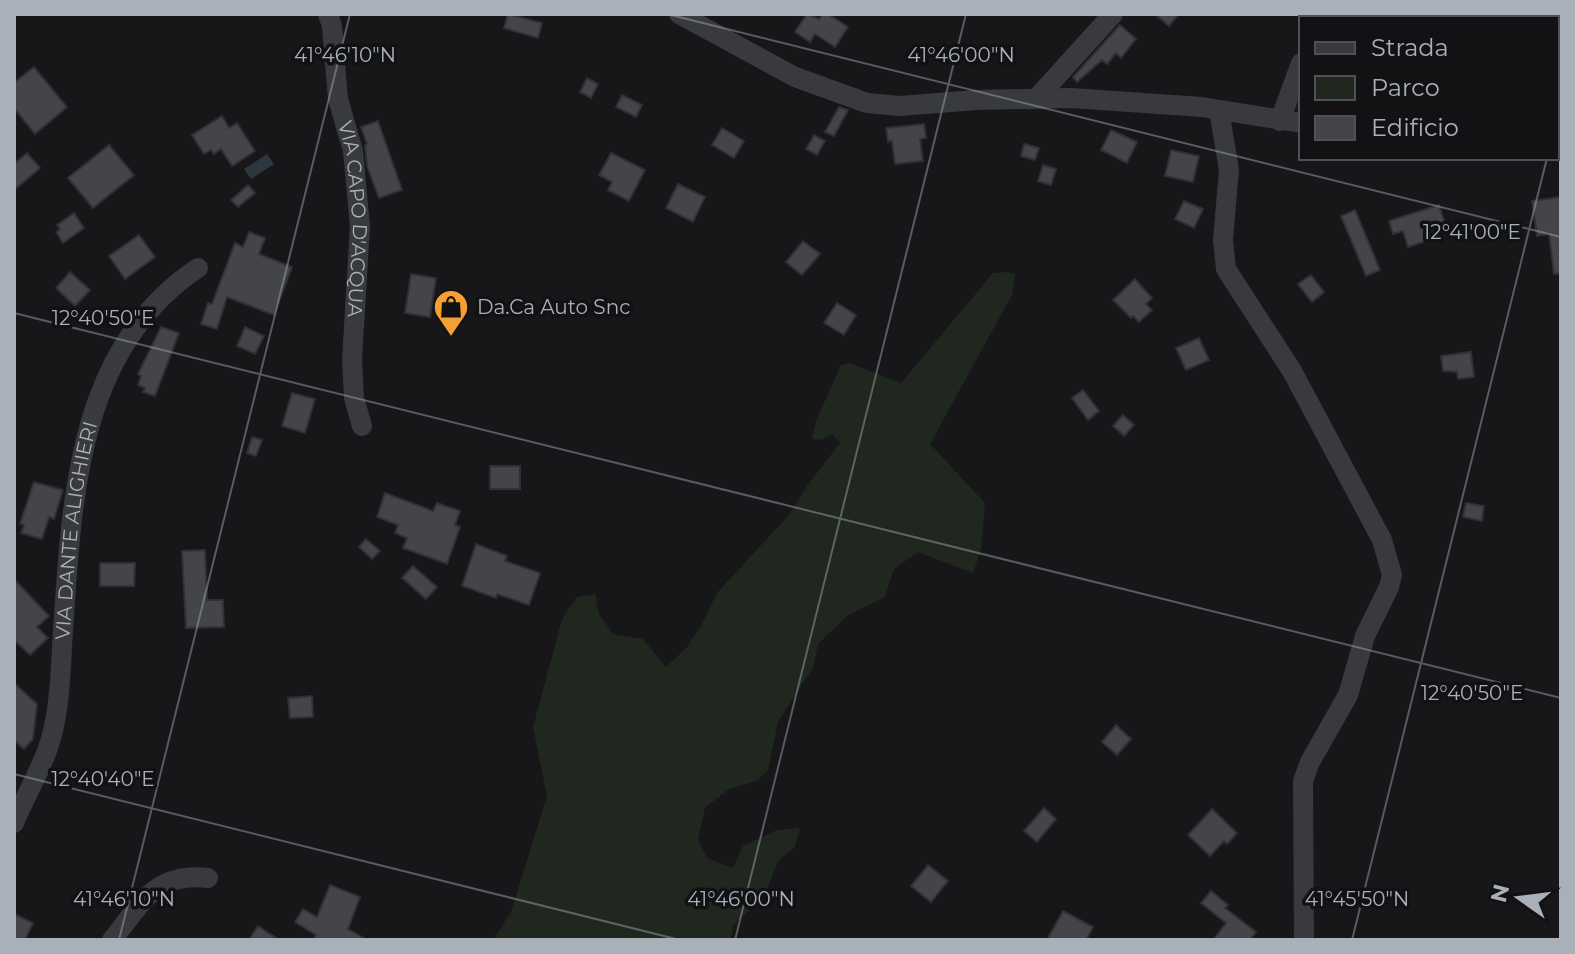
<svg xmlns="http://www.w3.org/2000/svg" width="1575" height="954" font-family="Montserrat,sans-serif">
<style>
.green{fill:#1f271f}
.water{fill:#2d383e}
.building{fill:#434549;stroke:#313135;stroke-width:2}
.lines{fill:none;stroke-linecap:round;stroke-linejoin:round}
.minor{stroke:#383a3e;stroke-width:20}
.ticks{fill:none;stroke:#a9b0b9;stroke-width:2;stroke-opacity:0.45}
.labels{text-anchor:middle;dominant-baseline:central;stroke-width:7;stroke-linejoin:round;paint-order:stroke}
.street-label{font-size:20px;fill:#a9b0b9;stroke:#121214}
.poi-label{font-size:20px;fill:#a9b0b9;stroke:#121214;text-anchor:start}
.ticks-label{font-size:20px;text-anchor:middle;fill:#a9b0b9;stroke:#121214;stroke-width:7;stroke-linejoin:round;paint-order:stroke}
</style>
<rect width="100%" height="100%" fill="#171719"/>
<!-- green -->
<path class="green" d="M1005,272l10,2 -3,21 -82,149 55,59 -4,47 -8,23 -55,-21 -24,17 -9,28 -37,18 -30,29 -4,22 -36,56 -10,48 -11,11 -28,8 -24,19 -7,32 9,18 26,10 10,-22 34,-16 23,-2 -5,19 -17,14 -14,36 -31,28 -2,15h-238l18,-28 36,-116 -14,-69 29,-108 15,-22 18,-3 4,20 14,20 30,5 23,28 21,-20 15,-23 15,-31 72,-78 18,-29 33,-43 -8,-9 -11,6 -9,-1 4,-18 25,-56 9,-2 51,20 92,-110z"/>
<!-- water -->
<path class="water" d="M267,154l7,10 -23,15 -7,-10z"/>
<!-- building -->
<path class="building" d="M508,14l34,9 -4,15 -34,-10z
M807,14l12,5 4,-5h5l20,13 -13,20 -20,-13 -5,8 -15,-10z
M1155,14h24l-10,12z
M1120,25l16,14 -15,19 -5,-5 -9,11 -5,-4 -25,22 -4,-5z
M34,67l33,40 -32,27 -21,-26v-25z
M587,78l11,6 -7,14 -11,-6z
M622,95l20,10 -6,12 -20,-10z
M839,107l9,3 -14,26 -9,-4z
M222,116l7,12 8,-5 18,28 -23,15 -11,-17 -7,5 -3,-4 -7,4 -12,-19z
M378,121l24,69 -23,8 -12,-32 -2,-21 2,-1 -6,-17z
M924,124l2,14 -6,1 3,22 -28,3 -3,-23 -4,1 -2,-14z
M722,128l22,13 -10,17 -22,-13z
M1111,130l26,12 -10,21 -26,-13z
M814,135l11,6 -8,14 -11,-6z
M1024,144l15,4 -4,12 -14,-4z
M109,145l25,30 -41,33 -25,-30z
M1171,150l28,6 -6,26 -28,-6z
M27,153l13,15 -26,22v-26z
M611,153l34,17 -16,31 -21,-11 4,-8 -13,-7z
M1043,165l13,4 -5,16 -13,-4z
M678,184l27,13 -12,25 -27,-14z
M248,185l7,8 -17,14 -7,-7z
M1561,197v76l-7,1 -5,-40 -12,2 -5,-35z
M1184,201l19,8 -9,19 -19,-9z
M1439,205l7,22 -20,7 3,6 -21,7 -5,-16 -10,3 -4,-13z
M1355,210l25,60 -14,6 -25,-60z
M74,213l10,15 -21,15 -7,-11 4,-3 -3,-4z
M249,232l16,6 -6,16 33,13 -18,48 -47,-18 -10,32 -16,-5 7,-21 4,1 23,-61 8,4z
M139,235l16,22 -30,22 -16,-23z
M803,241l17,13 -18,21 -16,-13z
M70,272l20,18 -15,16 -19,-18z
M411,274l25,4 -6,39 -25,-4z
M1311,275l13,17 -12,10 -14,-18z
M1135,279l17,19 -6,6 6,6 -13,12 -6,-6 -2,2 -18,-18z
M837,303l19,12 -12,20 -20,-12z
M161,327l18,6 -24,63 -12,-4 2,-4 -7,-3 3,-9 -3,-2z
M245,327l19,9 -9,18 -18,-8z
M1199,338l10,22 -23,10 -10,-22z
M1471,352l3,25 -16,2 -1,-7 -14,-1 -2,-15z
M1083,390l16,21 -11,9 -16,-22z
M292,393l23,6 -10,34 -23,-7z
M1123,415l11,10 -10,11 -11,-10z
M252,437l10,3 -6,16 -9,-3z
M490,466h30v23h-30z
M34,482l29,8 -9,29 -5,-2 -7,22 -21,-6 3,-8 -4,-1z
M385,493l48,18 4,-8 23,8 -5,14 5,2 -13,37 -44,-16 4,-10 -12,-5 3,-8 -21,-8z
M1466,503l18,3 -2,15 -19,-4z
M366,539l14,12 -8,8 -13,-12z
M476,544l31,12 -2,5 35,12 -11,32 -32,-11 -1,4 -34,-12z
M205,550l2,50h16l1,27 -38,1 -4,-77z
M100,563h35l-1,23h-34z
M413,566l24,21 -11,12 -24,-21z
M14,579l35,37 -12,11 11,11 -18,17 -16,-15z
M14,683l23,21 -4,35 -9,10 -10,-9z
M312,696l1,21 -23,1 -2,-20z
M1116,725l15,14 -14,16 -15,-13z
M1044,808l12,11 -19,23 -13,-11z
M1212,809l25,24 -10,11 -3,-3 -14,15 -22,-21z
M928,865l20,16 -17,21 -20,-16z
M330,885l30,12 -12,32 19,11h-54l3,-5 -21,-13 8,-13 14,8z
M1211,891l17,14 -3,3 31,24 -6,8h-37l13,-17 -25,-20z
M1063,911l30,16 -7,13h-39z
M14,914l19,9 -8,17h-11z
M258,926l21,14h-30z"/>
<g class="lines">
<!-- minor -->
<g class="minor">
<path id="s1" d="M328,14l4,12 6,73 15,52 7,75 -8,134 2,38 8,28"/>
<path d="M679,14l116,63 72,26 33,3 76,-6 95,-2 131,9 99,16"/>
<path d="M1359,18l7,-4"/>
<path d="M1036,99l77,-85"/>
<path d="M1219,110l10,60 -6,70 3,29 66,102 90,169 10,35 -3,12 -24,49 -17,59 -38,67 -7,19 1,159"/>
<path d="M1280,121l21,-58"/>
<path d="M1557,144l4,1"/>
<path id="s2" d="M14,823c14,-34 35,-65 41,-102 6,-29 6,-61 8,-91 9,-131 14,-282 135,-362"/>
<path d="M112,940c29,-36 43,-68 96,-62"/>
</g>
</g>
<!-- ticks -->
<path class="ticks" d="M667,14l894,223M1557,117l4,-16M14,313l1547,385M14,774l666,166M119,940l231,-926M735,940l231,-926M1352,940l195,-782"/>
<!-- icons -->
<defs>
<symbol id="shop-pin" viewBox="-11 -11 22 30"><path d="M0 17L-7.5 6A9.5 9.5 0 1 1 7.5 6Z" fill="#f6a033" stroke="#121214"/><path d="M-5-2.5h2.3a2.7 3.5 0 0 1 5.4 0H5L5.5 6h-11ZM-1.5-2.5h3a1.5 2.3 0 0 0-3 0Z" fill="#111"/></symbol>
</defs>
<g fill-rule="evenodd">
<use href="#shop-pin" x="431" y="287" width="40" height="54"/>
</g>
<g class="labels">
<!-- street labels -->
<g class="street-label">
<text stroke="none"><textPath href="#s1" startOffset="208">VIA CAPO D'ACQUA</textPath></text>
<text stroke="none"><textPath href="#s2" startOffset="302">VIA DANTE ALIGHIERI</textPath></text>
</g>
<!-- poi labels -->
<g class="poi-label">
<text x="477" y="307">Da.Ca Auto Snc</text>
</g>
</g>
<g class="ticks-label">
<text x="345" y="62">41°46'10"N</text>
<text x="961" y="62">41°46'00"N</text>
<text x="1472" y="239">12°41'00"E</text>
<text x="103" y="325">12°40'50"E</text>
<text x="1472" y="700">12°40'50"E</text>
<text x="103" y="786">12°40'40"E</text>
<text x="124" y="906">41°46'10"N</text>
<text x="741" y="906">41°46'00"N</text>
<text x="1357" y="906">41°45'50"N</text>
</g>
<!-- border -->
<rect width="1575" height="954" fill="none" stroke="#a9b0b9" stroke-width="32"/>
<!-- legend -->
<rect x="1299" y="16" width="260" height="144" fill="#121214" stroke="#4e5156" stroke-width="2"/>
<rect x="1315" y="42" width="40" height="12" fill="#383a3e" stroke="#4e5156" stroke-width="2"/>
<text x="1371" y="56" font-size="24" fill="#a9b0b9">Strada</text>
<rect x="1315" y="76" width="40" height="24" fill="#1f271f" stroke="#4e5156" stroke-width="2"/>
<text x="1371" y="96" font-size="24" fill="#a9b0b9">Parco</text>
<rect x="1315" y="116" width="40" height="24" fill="#434549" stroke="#4e5156" stroke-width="2"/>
<text x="1371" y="136" font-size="24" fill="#a9b0b9">Edificio</text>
<!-- north arrow -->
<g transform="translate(1519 898) rotate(284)" stroke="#121214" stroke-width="6" paint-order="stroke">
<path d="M0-6L14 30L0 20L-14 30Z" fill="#a9b0b9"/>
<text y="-12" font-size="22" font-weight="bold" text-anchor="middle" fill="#a9b0b9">N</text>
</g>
</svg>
